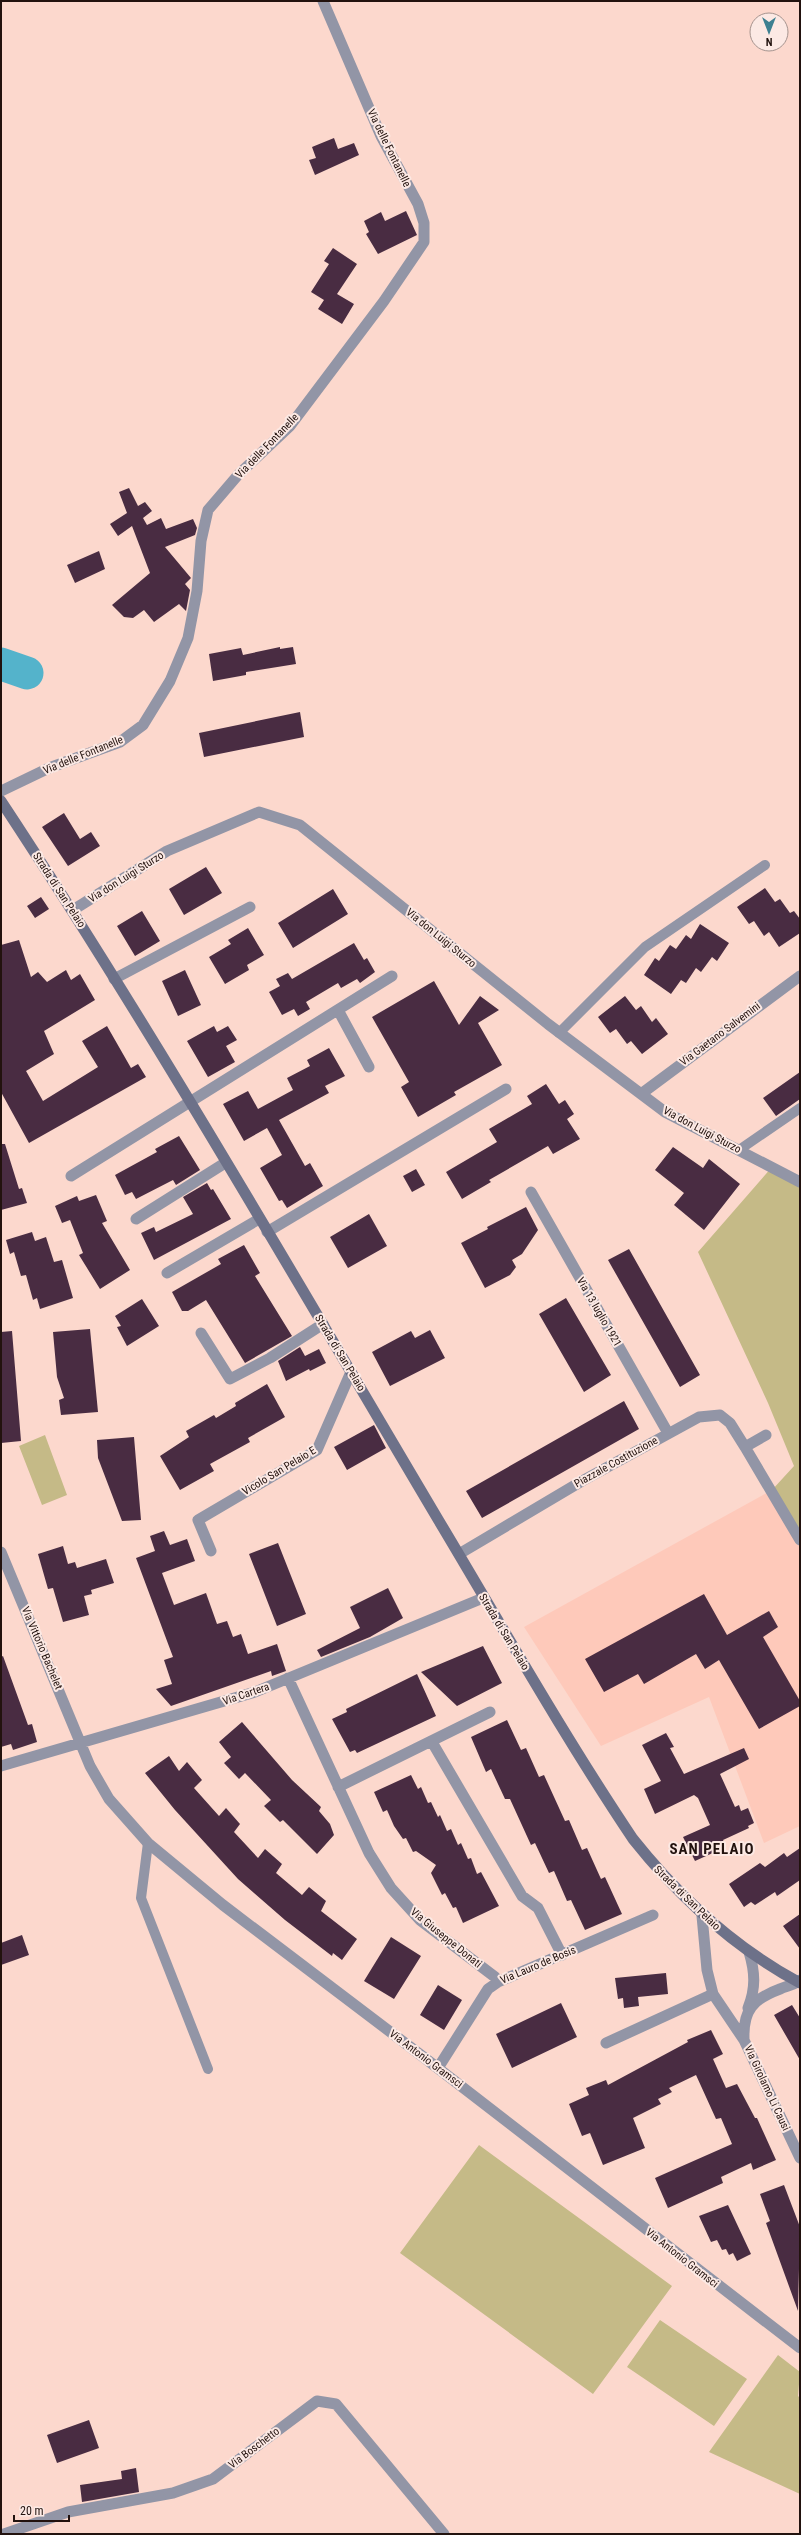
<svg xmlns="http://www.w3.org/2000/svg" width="801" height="2535" font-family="'Roboto Condensed',sans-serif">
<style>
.built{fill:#fec9ba}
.green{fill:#c5ba87}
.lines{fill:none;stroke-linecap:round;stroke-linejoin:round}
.river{stroke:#54b3cb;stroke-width:33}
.building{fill:#492c42}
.service{stroke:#9295a6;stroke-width:10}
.minor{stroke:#9295a6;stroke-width:11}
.secondary{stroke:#6d7189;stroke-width:11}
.labels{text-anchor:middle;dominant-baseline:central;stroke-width:4;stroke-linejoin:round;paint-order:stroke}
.street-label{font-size:11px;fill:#22120e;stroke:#fce9e4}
.district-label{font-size:15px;font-weight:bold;letter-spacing:1px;fill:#22120e;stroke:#fce9e4}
</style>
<rect width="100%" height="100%" fill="#fcd8cd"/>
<!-- built -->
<path class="built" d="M772,1490l28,46v290l-36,17 -55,-146 -108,49 -77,-119z"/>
<!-- green -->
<path class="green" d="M772,1167l28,14v359l-28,-50 22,-24 -26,-63 -70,-151z
M45,1435l22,60 -25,10 -23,-59z
M479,2145l193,141 -79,108 -193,-141z
M660,2320l87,59 -33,47 -87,-59z
M778,2355l22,17 -2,24 2,2v96l-91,-42z"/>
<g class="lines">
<!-- river -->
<path class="river" d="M1,664l26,9"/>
</g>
<!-- building -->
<path class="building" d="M334,138l4,11 16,-6 5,12 -44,20 -6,-15 7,-2 -4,-11z
M406,211l11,24 -39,19 -12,-20 3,-2 -5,-11 17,-9 4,9z
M333,248l24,16 -20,30 17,10 -12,20 -24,-15 6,-9 -13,-8 18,-28 -5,-3z
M129,488l9,18 7,-4 7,9 -9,7 4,7 14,-7 5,11 27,-10 4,9 -2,7 -30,12 26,31 -6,6 5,6 -4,21 -7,-7 -25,18 -10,-12 -11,8 -9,-1 -12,-12 38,-32 -18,-47 -14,10 -8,-12 17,-11 -8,-21z
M99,551l6,18 -30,14 -8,-18z
M280,647v2l13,-2 3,17 -50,8v3l-33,6 -4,-27 32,-6 2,7z
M300,712l4,25 -100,20 -5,-24z
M64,813l16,26 11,-7 9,14 -32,20 -26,-39z
M206,867l16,26 -38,22 -15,-26z
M765,888l10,14 5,-3 10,14 4,-2 6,8v14l-21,14 -10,-15 -5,4 -10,-15 -5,3 -12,-17z
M333,889l15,25 -55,34 -15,-25z
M41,897l8,12 -14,9 -8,-12z
M142,911l18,30 -25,15 -18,-30z
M700,924l29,19 -12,18 -5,-4 -11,15 -5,-4 -10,15 -5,-3 -10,14 -27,-19 11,-17 4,3 11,-16 6,4 10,-14 5,4z
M248,928l16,27 -17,10 2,5 -24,14 -16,-27 22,-13 -3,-4z
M19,940l12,37 7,-5 9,10 19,-12 5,10 9,-6 15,26 -51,31 10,23 -28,17 17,30 55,-34 -16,-26 25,-15 24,42 7,-4 8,13 -117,66 -28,-51v-147z
M354,943l10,17 3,-2 8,14 -15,11 -3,-4 -16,9 -3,-5 -32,19 4,7 -12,7 -4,-7 -12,6 -13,-23 11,-6 -4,-7 12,-6 4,6z
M185,970l16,35 -23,11 -16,-35z
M434,981l25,44 21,-29 19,14 -21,13 24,42 -48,27 2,3 -38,22 -17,-30 8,-5 -37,-65z
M625,996l11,14 5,-4 11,16 4,-4 12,16 -26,20 -11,-13 -4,3 -11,-15 -6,4 -12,-16z
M214,1026l3,6 11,-6 9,14 -11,6 9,16 -27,15 -21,-36z
M329,1048l16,28 -20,10 4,7 -50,27 26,46 5,-3 13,23 -36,22 -5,-8 -3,1 -19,-33 22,-13 -15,-27 -23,13 -21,-37 25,-13 10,18 35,-19 -6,-12 23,-12 -3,-6z
M800,1072v27l-24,17 -13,-18z
M546,1084l13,20 6,-4 9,14 -7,5 13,20 -27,15 -5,-8 -59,34 2,2 -29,17 -16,-27 51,-30 -8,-13 43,-25 -5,-8z
M179,1136l21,34 -24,15 -3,-5 -37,19 -4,-7 -7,3 -10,-20 42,-23 -2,-3z
M1,1144h4l14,45 3,-1 5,15 -26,7z
M673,1147l30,21 6,-9 31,25 -36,46 -30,-25 10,-12 -29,-23z
M416,1169l9,16 -13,7 -9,-16z
M207,1183l4,7 2,-1 18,30 -77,41 -13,-27 13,-6 2,5 37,-18 -10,-17z
M96,1195l11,26 -5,2 28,47 -30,19 -21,-34 4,-2 -13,-33 -8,3 -7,-17 22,-10 2,5z
M526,1207l12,23 -16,24 -10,6 4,7 -6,8 -25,13 -24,-45 27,-14 -1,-2z
M369,1214l18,32 -39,22 -18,-31z
M32,1232l3,9 11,-4 8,25 8,-2 11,38 -33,11 -3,-11 -4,2 -7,-25 -5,1 -7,-24 -4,2 -4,-14z
M244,1245l16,28 -5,3 37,60 -47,27 -39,-63 -18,11h-6l-10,-19 49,-28 -3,-5z
M629,1249l71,126 -20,12 -72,-127z
M566,1298l45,77 -27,17 -45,-78z
M142,1299l17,27 -32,20 -10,-19 4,-1 -6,-10z
M90,1329l8,83 -37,3 -2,-15 5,-2 -7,-21 -4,-45z
M430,1330l15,28 -55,28 -18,-34 39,-21 4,7z
M12,1331l9,110 -20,2v-111z
M300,1347l5,9 14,-7 7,14 -16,8 -1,-2 -23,12 -8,-20z
M267,1384l18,33 -37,21 2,4 -40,22 4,7 -34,19 -20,-34 29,-19 -3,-6 28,-16 2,3 20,-12 -1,-3z
M624,1401l15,28 -157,89 -16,-27z
M374,1425l12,23 -39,22 -13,-23z
M134,1437l7,83 -19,1 -24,-63 -1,-18z
M164,1531l6,14 17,-6 8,22 -33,12 12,32 32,-12 11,31 10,-3 6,16 8,-3 7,20 29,-10 9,27 -14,5 -1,-5 -100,35 -15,-17 16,-5 -8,-24 9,-3 -37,-99 19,-7 -5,-15z
M278,1543l28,71 -29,12 -28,-72z
M63,1546l5,18 7,-2 2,6 29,-9 8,24 -23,7 1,4 -8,2 5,19 -26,7 -10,-34 -5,1 -10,-35z
M388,1588l15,30 -33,19 -49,20 -4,-7 43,-22 -10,-21z
M704,1594l23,41 42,-24 9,16 -15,10 37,64v5l-41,23 -40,-69 -14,9 -9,-15 -52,30 -6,-10 -34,18 -19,-33z
M483,1646l19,37 -45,23 -36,-34z
M3,1656l25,69 4,-1 5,18 -24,8 -2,-6 -10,3v-90z
M417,1674l19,42 -79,37 -2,-3 -5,2 -18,-33 15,-7 -1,-3z
M507,1720l14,30 5,-2 13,29 5,-2 21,46 4,-1 13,30 5,-2 14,31 4,-2 17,37 -37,16 -14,-30 -4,1 -13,-30 -5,2 -14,-30 -4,2 -21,-46h-5l-14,-30 -5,3 -15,-35z
M242,1722l50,58 29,27 -2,4 11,13 4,11 -17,19 -34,-34 -3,2 -16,-16 7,-6 -26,-27 -6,6 -15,-16 7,-6 -12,-15z
M666,1733l8,14 -4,1 14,26 60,-26 5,11 -29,15 15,33 4,-2 2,6 7,-3 6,15 -6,3 1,2 -26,12 3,7 -31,14 -12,-24 27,-12 -12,-27 -4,-3 -39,19 -11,-25 17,-8 -19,-36z
M169,1756l10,15 8,-9 15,18 -8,8 25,28 7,-8 14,16 -6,8 24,26 7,-9 17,15 -6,9 26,22 7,-8 17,14 -5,10 36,28 -15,21 -9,-7 -1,3 -47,-36 -47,-41 -63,-69 -30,-37z
M411,1775l7,14 3,-2 7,16 3,-1 7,15 2,-2 7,16 4,-2 7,16 3,-2 7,16 3,-1 6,16 4,-2 18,34 -36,17 -7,-16 -3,1 -8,-15 -3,2 -11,-22 5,-8 -20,-14 -3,1 -7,-14 -3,1 -9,-13 -7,-16 -4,2 -9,-20z
M800,1848v32l-23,16 -2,-4 -20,13 -4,-3 -7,5 -15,-23 31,-21 5,4 19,-14 3,4z
M800,1914v35l-17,-23z
M22,1935l7,20 -28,10v-22z
M391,1937l30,19 -27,43 -30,-18z
M666,1973l2,21 -30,3 1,9 -15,2 -1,-10 -5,1 -3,-21z
M438,1985l24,15 -18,30 -24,-15z
M561,2003l16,34 -65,31 -16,-34z
M792,2005l8,13v42l-26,-45z
M711,2030l12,24 -10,5 13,29 11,-4 18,34h2l19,42 -23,10 -2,-7 -30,14 2,6 -55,25 -13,-30 77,-34 -11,-26 -5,1 -20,-44 -27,13 3,4 -14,7 3,5 -28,14 12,30 -42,17 -13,-32 -8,3 -13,-32 20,-9 -3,-7 20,-8 2,5 80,-43 -1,-2z
M784,2185l16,42 -2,84 -32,-88 4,-2 -10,-27z
M728,2205l23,49 -14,7 -4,-8 -4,2 -3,-6 -4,1 -5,-10 -6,2 -12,-26z
M89,2420l10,28 -42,15 -10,-28z
M136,2468l3,24 -57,10 -2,-17 42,-6 -1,-8z"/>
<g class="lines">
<!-- service -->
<path class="service" d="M559,1033l86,-86 120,-82
M739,1150l61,-42
M148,1843l-7,55 67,171"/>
<!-- minor -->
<path class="minor" d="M1,791l48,-23 71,-26 23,-17 27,-44 18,-43 9,-47 4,-50 7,-31 30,-35 52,-49 94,-125 40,-59v-19l-6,-19 -37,-68 -58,-135
M73,910l94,-59 92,-39 41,13 248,199 117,88 135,70
M114,979l136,-72
M338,1010l31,57
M641,1094l159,-118
M71,1176l321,-200
M531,1192l137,241
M136,1219l89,-56
M267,1232l239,-143
M167,1273l92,-54
M201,1333l29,46 40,-21 53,-34
M745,1447l55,93
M211,1551l-13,-31 119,-70 34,-78
M1,1552l89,214 19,33 39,44 75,62 203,154 374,289
M459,1554l123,-73 117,-64 21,-2 10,8 15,24 21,-12
M288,1678l81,175 22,35 29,32 75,57 3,5
M432,1742l90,154 16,12 24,47
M1,1766l254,-74 228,-94
M338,1787l152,-75
M702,1916l5,54 6,24 31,46 56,118
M748,2008c8,-20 7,-36 1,-56
M744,2039c-1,-29 9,-40 36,-50 6,-3 15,-4 20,-9
M606,2043l107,-49
M438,2068l50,-79 10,-7 155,-67
M4,2534l64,-22 105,-19 40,-14 104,-78 19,3 108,130"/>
<!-- secondary -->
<path class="secondary" d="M1,801c155,235 295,479 438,720 64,107 125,215 194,318 47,59 100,108 167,144"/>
</g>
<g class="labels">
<!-- street labels -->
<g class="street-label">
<text transform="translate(389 148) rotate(64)">Via delle Fontanelle</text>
<text transform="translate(267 446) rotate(-46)">Via delle Fontanelle</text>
<text transform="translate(83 755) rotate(-22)">Via delle Fontanelle</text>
<text transform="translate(126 877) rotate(-32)">Via don Luigi Sturzo</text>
<text transform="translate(59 890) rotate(57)">Strada di San Pelaio</text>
<text transform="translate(441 938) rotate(39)">Via don Luigi Sturzo</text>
<text transform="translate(720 1034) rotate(-37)">Via Gaetano Salvemini</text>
<text transform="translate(702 1130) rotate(28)">Via don Luigi Sturzo</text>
<text transform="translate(599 1312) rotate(60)">Via 13 luglio 1921</text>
<text transform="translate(340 1353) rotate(59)">Strada di San Pelaio</text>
<text transform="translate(616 1462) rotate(-29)">Piazzale Costituzione</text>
<text transform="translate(279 1471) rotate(-31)">Vicolo San Pelaio E</text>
<text transform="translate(504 1632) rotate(59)">Strada di San Pelaio</text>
<text transform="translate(42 1648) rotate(67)">Via Vittorio Bachelet</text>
<text transform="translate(246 1694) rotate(-19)">Via Cartera</text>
<text transform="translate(687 1898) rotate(44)">Strada di San Pelaio</text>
<text transform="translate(446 1938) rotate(39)">Via Giuseppe Donati</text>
<text transform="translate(538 1965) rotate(-23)">Via Lauro de Bosis</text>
<text transform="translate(426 2059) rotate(37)">Via Antonio Gramsci</text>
<text transform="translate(767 2088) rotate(65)">Via Girolamo Li Causi</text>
<text transform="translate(682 2258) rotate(38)">Via Antonio Gramsci</text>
<text transform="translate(254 2448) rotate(-37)">Via Boschetto</text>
</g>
<!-- district labels -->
<g class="district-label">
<text x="712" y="1849">SAN PELAIO</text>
</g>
</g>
<!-- border -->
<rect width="801" height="2535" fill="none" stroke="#22120e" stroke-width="4"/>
<!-- north arrow -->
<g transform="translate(769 32) rotate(180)"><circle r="19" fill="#fce9e4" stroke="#a5938e"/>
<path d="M0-3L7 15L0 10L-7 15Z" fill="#3d8091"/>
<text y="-6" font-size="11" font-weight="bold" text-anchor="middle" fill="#22120e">N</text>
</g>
<!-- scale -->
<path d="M14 2515v6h55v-6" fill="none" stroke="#22120e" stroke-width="2"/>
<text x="20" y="2515" font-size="12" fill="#22120e" stroke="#fce9e4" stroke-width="3" paint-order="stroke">20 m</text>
</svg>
